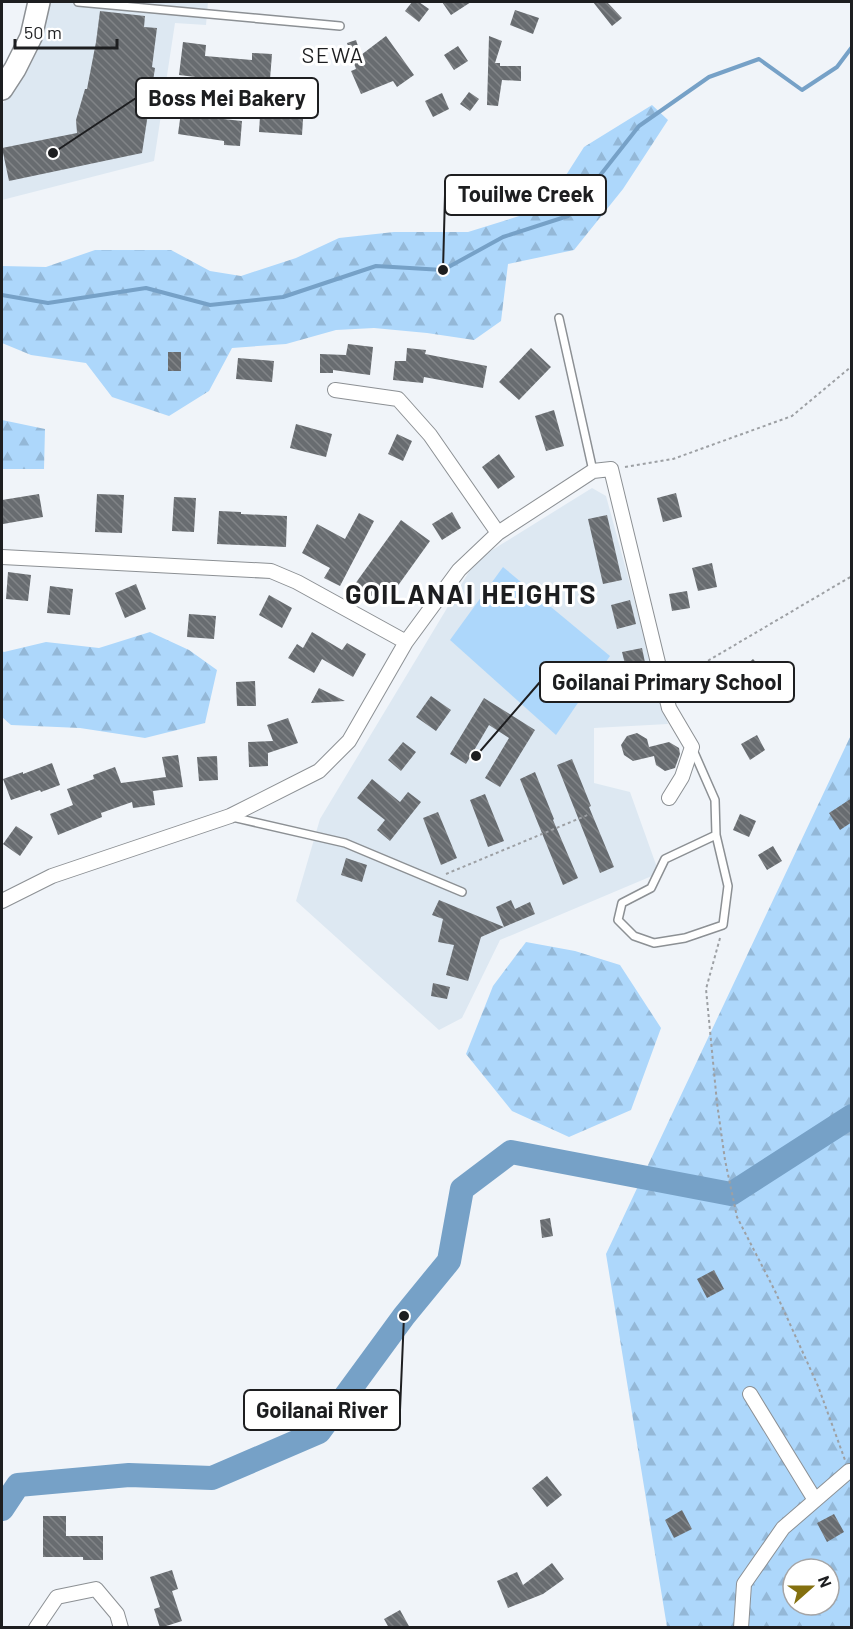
<svg xmlns="http://www.w3.org/2000/svg" width="853" height="1629" font-family="Barlow,sans-serif">
<style>
.built{fill:#dde8f2}
.grass{fill:#add7fb}
.forest{fill:url(#forest-firs);fill-rule:evenodd}
.lines{fill:none;stroke-linecap:round;stroke-linejoin:round}
.stream{stroke:#76a1c7;stroke-width:4}
.river{stroke:#76a1c7;stroke-width:24}
.building{fill:url(#building-back-hatch)}
.service-casing{stroke:#8c9094;stroke-width:10}
.minor-casing{stroke:#8c9094;stroke-width:16}
.primary-casing{stroke:#8c9094;stroke-width:24}
.path{stroke:#9da0a4;stroke-width:2;stroke-dasharray:3 3;stroke-linecap:butt}
.service{stroke:#fff;stroke-width:7}
.minor{stroke:#fff;stroke-width:14}
.primary{stroke:#fff;stroke-width:21}
.labels{text-anchor:middle;dominant-baseline:central;stroke-width:6;stroke-linejoin:round;paint-order:stroke}
.neighbourhood-label{font-size:22px;letter-spacing:1.5px;fill:#1d1e20;stroke:#fff}
.district-label{font-size:27px;font-weight:bold;letter-spacing:1.5px;fill:#1d1e20;stroke:#fff}
.leader{fill:none;stroke:#1d1e20;stroke-width:2}
.callout-dot{fill:#1d1e20;stroke:#fff;stroke-width:2}
.callout{fill:#fff;stroke:#1d1e20;stroke-width:2}
.callout-label{font-size:22px;text-anchor:middle;font-weight:bold;fill:#1d1e20}
</style>
<defs>
<pattern id="forest-firs" width="22" height="20" patternUnits="userSpaceOnUse" patternTransform="scale(1.5)"><rect width="22" height="20" fill="#add7fb"/><path d="M5 1l3.5 6h-7zM16 11l3.5 6h-7z" fill="#94b8d7"/></pattern>
<pattern id="building-back-hatch" width="6" height="6" patternUnits="userSpaceOnUse" patternTransform="scale(1.5)"><rect width="6" height="6" fill="#686c70"/><path d="M-1 5l2 2M0 0l6 6M5-1l2 2" fill="none" stroke="#818487"/></pattern>
</defs>
<rect width="100%" height="100%" fill="#f0f4f9"/>
<!-- built -->
<path class="built" d="M47,2h161l-2,23 -31,-2 -21,138 -152,39v-95l20,-30z
M592,488l14,8 62,228 -74,4v55l36,9 29,81 -159,67 -38,78 -23,12 -143,-129 24,-82 156,-259z"/>
<!-- grass -->
<path class="grass" d="M503,567l107,89 -54,79 -106,-95z"/>
<!-- forest -->
<path class="forest" d="M652,105l16,15 -45,69 -49,61 -66,14 -7,57 -27,19 -47,-7 -53,-5 -38,2 -50,14 -54,4 -23,43 -40,25 -57,-19 -26,-34 -55,-8 -29,-12v-77l44,1 49,-17h76l39,21 31,5 55,-18 43,-20 55,-6h74l77,-24 39,-61z
M2,420l43,9 -1,40h-42z
M150,632l39,18 28,20 -12,53 -60,15 -65,-10 -69,-3 -9,-8v-66l2,1 42,-10 53,6z
M851,735v892h-184l-61,-373zM793,1569h36v36h-36z
M526,942l49,9 45,14 41,63 -30,82 -62,27 -57,-26 -46,-57 27,-68z"/>
<g class="lines">
<!-- stream -->
<path class="stream" d="M2,295l46,8 98,-15 64,17 73,-8 93,-31 67,4 60,-33 65,-21 71,-90 70,-49 50,-18 43,31 35,-23 15,-20"/>
<!-- river -->
<path class="river" d="M2,1509l16,-24 111,-10 83,3 107,-46 85,-116 45,-55 13,-72 49,-37 220,42 121,-78"/>
</g>
<!-- building -->
<path class="building" d="M412,2h7l10,7 -10,13 -14,-11z
M442,2h29l-20,13z
M593,2h14l15,16 -10,8z
M515,10l24,8 -6,16 -23,-9z
M100,11l45,5 -1,11 13,1 -5,39 3,1 -13,85 -133,28 -7,-33 75,-15 -1,-13 9,-31h2l9,-47z
M386,36l28,39 -17,12 -4,-6 -32,13 -10,-23 5,-2 -9,-26 9,-3 5,15z
M489,36l13,5 -7,22h5v3h21v15l-19,-1 -4,26 -11,-1z
M183,42l23,3 -1,11 47,4v-7l20,1 -3,38 -20,-2 1,-4 -30,-4v-2l-41,-5z
M458,46l10,15 -14,9 -10,-15z
M469,92l10,7 -9,12 -10,-7z
M442,93l7,16 -16,8 -8,-16z
M261,101l43,3 -2,31 -43,-3z
M182,105l33,5 -1,8 28,3 -2,25 -16,-1v-4l-46,-7z
M348,344l25,3 -3,28 -37,-5v3h-13v-19l26,1z
M407,348l19,2 -1,4 62,12 -4,22 -59,-11 -1,6 -30,-3 2,-19h11z
M531,348l20,19 -32,33 -20,-18z
M168,352h13v19h-13z
M238,358l36,3 -2,21 -36,-3z
M554,410l10,36 -18,5 -11,-35z
M296,424l36,10 -6,23 -36,-9z
M397,434l15,7 -9,20 -15,-7z
M499,454l16,23 -17,12 -16,-22z
M676,493l6,24 -19,5 -6,-24z
M39,494l4,23 -40,7 -1,-24z
M97,494l27,1 -2,38 -27,-1z
M174,497l22,1 -2,34 -22,-1z
M219,511l22,1v2l46,2 -1,31 -69,-3z
M452,512l9,16 -19,12 -10,-16z
M359,513l15,8 -34,65 -16,-8 6,-10 -28,-15 15,-29 28,15z
M607,515l15,65 -19,4 -15,-65z
M401,520l29,21 -46,64 -29,-21z
M712,563l5,24 -19,4 -6,-23z
M8,572l23,3 -3,26 -22,-2z
M136,584l10,25 -21,9 -10,-25z
M50,586l23,3 -3,26 -23,-2z
M687,591l3,17 -18,3 -3,-17z
M269,595l23,13 -10,20 -23,-13z
M630,600l6,24 -19,5 -6,-24z
M189,614l27,2 -2,23 -27,-2z
M312,632l30,18 5,-7 19,11 -13,23 -31,-18 -8,14 -26,-15 9,-14 6,4z
M642,648l5,24 -19,4 -6,-24z
M753,659l12,13 -13,12 -13,-13z
M255,681l1,25h-19l-1,-24z
M319,688l26,13 -34,2z
M431,696l20,14 -15,21 -20,-14z
M484,698l51,32 -35,57 -15,-9 24,-40 -20,-13 -23,39 -16,-10z
M288,718l10,25 -30,10v13l-19,1 -1,-25 25,-1 -6,-16z
M637,733l10,6 2,8 20,-5 10,6 1,6 -5,14 -10,3 -9,-6 -2,-9 -21,5 -9,-6 -3,-10 6,-9z
M757,735l8,15 -15,10 -9,-16z
M403,742l13,10 -15,19 -13,-11z
M178,755l5,32 -30,4 2,14 -22,3 -1,-6 -31,11 1,4 -44,18 -8,-21 23,-9 -6,-16 27,-10 -1,-4 22,-8 6,16 45,-6 -4,-20z
M217,756l1,24 -19,1 -2,-24z
M572,759l19,47 -2,1 25,60 -14,6 -43,-108z
M52,763l8,22 -19,7 -1,-2 -29,10 -8,-21 20,-7v2z
M535,772l19,47 -1,1 25,58 -15,7 -43,-106z
M372,779l28,23 8,-10 13,10 -31,39 -13,-11 8,-10 -28,-22z
M485,794l19,47 -16,6 -18,-47z
M852,798v24l-12,8 -11,-17z
M438,812l19,46 -16,7 -18,-47z
M740,814l16,7 -7,16 -16,-7z
M16,826l17,11 -13,19 -17,-12z
M773,846l9,15 -15,9 -9,-15z
M346,858l21,7 -5,17 -21,-7z
M439,900l65,27 -23,10 -13,44 -22,-6 8,-30 -16,-3 5,-23 -11,-4z
M511,900l4,9 15,-7 5,12 -31,13 -8,-20z
M433,983l17,4 -3,12 -16,-3z
M550,1218l3,18 -11,2 -2,-18z
M714,1270l10,19 -17,9 -10,-19z
M547,1476l15,19 -15,12 -15,-19z
M682,1510l10,19 -18,9 -9,-18z
M834,1514l10,18 -17,10 -10,-19z
M43,1516h23v20h37v24h-20v-3h-40z
M552,1563l12,16 -21,15 -35,14 -11,-27 20,-9 6,13z
M172,1570l6,19 -6,2 10,30 -22,7 -6,-19 6,-2 -10,-30z
M400,1610l10,18h-21l-5,-9z"/>
<g class="lines">
<defs>
<path id="service" d="M78,2l262,24
M559,318l34,153
M693,750l22,50 1,35 12,51 -5,39 -38,13 -31,5 -20,-7 -16,-16 4,-17 29,-15 14,-29 51,-24
M232,817l113,26 117,49"/>
<path id="minor" d="M335,390l63,9 32,36 68,98
M2,557l269,14 26,11 109,60
M2,901l50,-25 178,-60 89,-45 30,-30 57,-99 53,-72 39,-37 95,-62 18,-2 58,239 23,39 -10,30 -13,21
M750,1394l65,106
M36,1628l21,-31 39,-8 21,25 4,14
M741,1628l3,-44 39,-56 66,-57"/>
<path id="primary" d="M2,89l13,-20 16,-32 8,-35"/>
</defs>
<!-- service casing -->
<use href="#service" class="service-casing"/>
<!-- minor casing -->
<use href="#minor" class="minor-casing"/>
<!-- primary casing -->
<use href="#primary" class="primary-casing"/>
<!-- path -->
<path class="path" d="M625,467l48,-8 119,-43 60,-50
M677,679l175,-103
M446,874l144,-60
M720,938l-14,51 11,114 8,57 12,57 38,74 43,95 27,74"/>
<!-- service -->
<use href="#service" class="service"/>
<!-- minor -->
<use href="#minor" class="minor"/>
<!-- primary -->
<use href="#primary" class="primary"/>
</g>
<g class="labels">
<!-- neighbourhood labels -->
<g class="neighbourhood-label">
<text x="333" y="54">SEWA</text>
</g>
<!-- district labels -->
<g class="district-label">
<text x="471" y="593">GOILANAI HEIGHTS</text>
</g>
</g>
<!-- callouts -->
<path class="leader" d="M53 153L136 98M443 270L445 195M476 756L540 682M404 1316L400 1410"/>
<g class="callout-dot">
<circle cx="53" cy="153" r="6"/>
<circle cx="443" cy="270" r="6"/>
<circle cx="476" cy="756" r="6"/>
<circle cx="404" cy="1316" r="6"/>
</g>
<g class="callout">
<rect x="136" y="78" width="182" height="40" rx="6"/>
<rect x="445" y="175" width="161" height="40" rx="6"/>
<rect x="540" y="662" width="254" height="40" rx="6"/>
<rect x="244" y="1390" width="156" height="40" rx="6"/>
</g>
<g class="callout-label">
<text x="227" y="106">Boss Mei Bakery</text>
<text x="526" y="202">Touilwe Creek</text>
<text x="667" y="690">Goilanai Primary School</text>
<text x="322" y="1418">Goilanai River</text>
</g>
<!-- border -->
<rect width="853" height="1629" fill="none" stroke="#1d1e20" stroke-width="6"/>
<!-- north arrow -->
<g transform="translate(811 1587) rotate(69)"><circle r="28" fill="#ffffff" stroke="#a5a5a6" stroke-width="1.5"/>
<path d="M0-4.5L10 22L0 15L-10 22Z" fill="#84700f"/>
<text y="-9" font-size="16" font-weight="bold" text-anchor="middle" fill="#1d1e20">N</text>
</g>
<!-- scale -->
<path d="M15 39v9h102v-9" fill="none" stroke="#1d1e20" stroke-width="3"/>
<text x="24" y="39" font-size="18" fill="#1d1e20" stroke="#ffffff" stroke-width="4.5" paint-order="stroke">50 m</text>
</svg>
